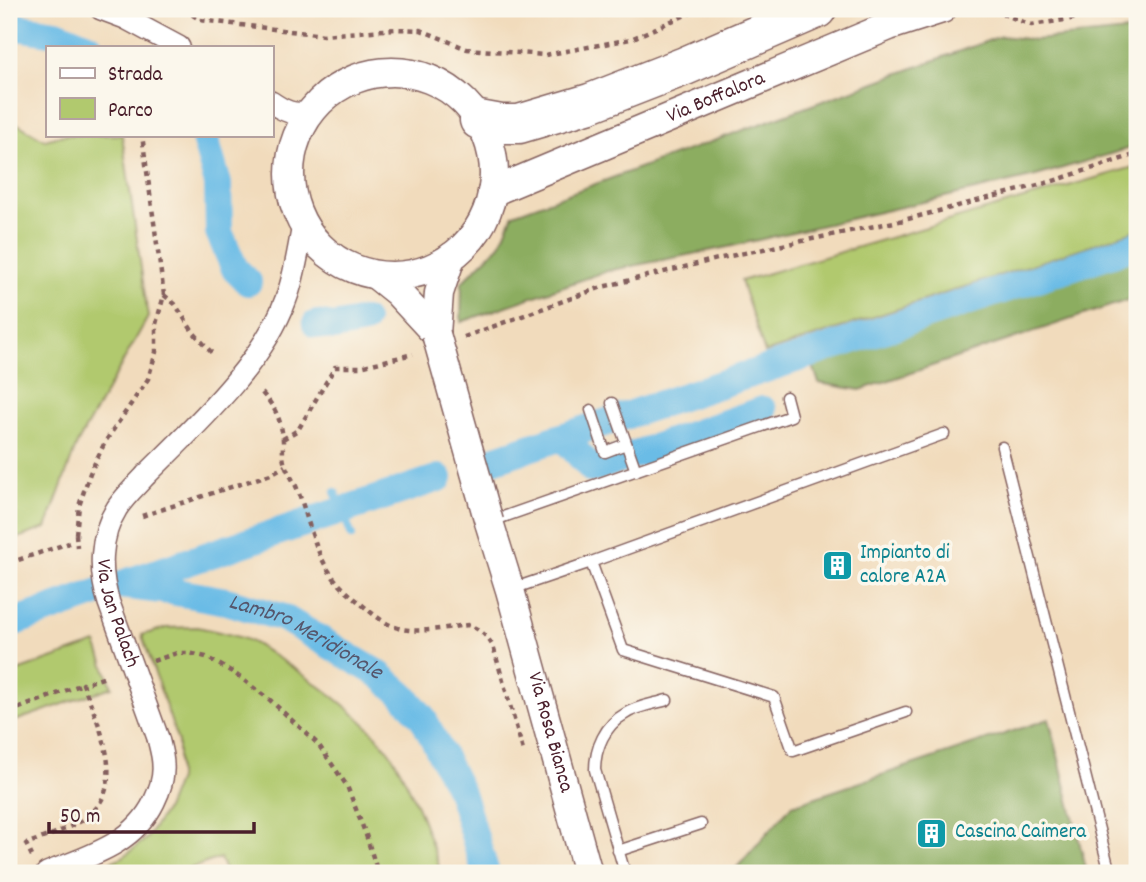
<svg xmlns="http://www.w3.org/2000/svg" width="1146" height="882" font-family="Dekko,sans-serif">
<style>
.green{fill:#b1c96e;stroke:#7e744c;stroke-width:2}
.forest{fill:#8cad61;stroke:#6b6646;stroke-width:2}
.water{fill:#6abce6;stroke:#5a6e88;stroke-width:2}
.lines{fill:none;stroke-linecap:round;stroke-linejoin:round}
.stream{stroke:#6abce6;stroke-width:8}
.canal{stroke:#6abce6;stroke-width:28}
.service-casing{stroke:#84615e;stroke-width:13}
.minor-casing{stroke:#84615e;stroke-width:24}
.tertiary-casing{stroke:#84615e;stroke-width:31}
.motorway-casing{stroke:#84615e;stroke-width:41}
.path{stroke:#84615e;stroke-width:4.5;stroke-dasharray:5 5;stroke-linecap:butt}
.service{stroke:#fff;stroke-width:10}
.minor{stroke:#fff;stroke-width:21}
.tertiary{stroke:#fff;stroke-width:28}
.motorway{stroke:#fff;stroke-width:38}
.minor-bridge-casing{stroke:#84615e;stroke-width:24;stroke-linecap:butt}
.tertiary-bridge-casing{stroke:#84615e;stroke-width:31;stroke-linecap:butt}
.path-bridge{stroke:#84615e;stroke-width:4.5;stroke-dasharray:5 5;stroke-linecap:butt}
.minor-bridge{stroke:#fff;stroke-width:21}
.tertiary-bridge{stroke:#fff;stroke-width:28}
.labels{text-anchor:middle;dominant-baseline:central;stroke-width:7;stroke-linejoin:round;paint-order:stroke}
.street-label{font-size:21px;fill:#4a1f2b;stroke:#fbf7ec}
.culture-label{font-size:21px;fill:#0d838f;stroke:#fbf7ec;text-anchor:start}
.water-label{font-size:23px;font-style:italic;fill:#55566c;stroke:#fbf7ec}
</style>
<rect width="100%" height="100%" fill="#fbf7ec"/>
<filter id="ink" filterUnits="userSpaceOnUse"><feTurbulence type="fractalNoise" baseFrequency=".0143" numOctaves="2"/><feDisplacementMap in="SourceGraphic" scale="14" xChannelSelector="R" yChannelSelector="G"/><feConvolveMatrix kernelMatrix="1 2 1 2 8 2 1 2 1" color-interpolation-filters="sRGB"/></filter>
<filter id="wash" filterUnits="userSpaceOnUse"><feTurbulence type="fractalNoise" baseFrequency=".00686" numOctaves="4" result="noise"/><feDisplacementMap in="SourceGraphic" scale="28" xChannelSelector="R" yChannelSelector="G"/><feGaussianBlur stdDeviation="1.57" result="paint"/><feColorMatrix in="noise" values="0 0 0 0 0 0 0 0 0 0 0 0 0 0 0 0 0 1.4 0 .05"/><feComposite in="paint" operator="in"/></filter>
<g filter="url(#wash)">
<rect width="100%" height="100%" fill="#f1dbbc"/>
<!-- green -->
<path class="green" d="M9,119l36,21 18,-5h59l26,182 -71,127 -31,84 -37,13z
M1137,166v64l-372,123 -24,-72z
M198,627c16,4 32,7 47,12 10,3 19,11 28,16 40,25 96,63 121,104 21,36 35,75 47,114h-215l-6,-15 -43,15h-94l40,-16 24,-19 19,-29 12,-30v-37l-36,-107 24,-7z
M96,643l16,44 -103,36v-49z"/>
<!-- forest -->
<path class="forest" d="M1137,30v116l-101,30 -308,71 -121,24 -146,51 1,-40 38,-37 13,-31 488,-178 34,4z
M1137,254v43l-277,93 -41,-7 -7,-20z
M1049,719l38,154h-355l60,-68z"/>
<!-- water -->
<path class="water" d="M66,604l-57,30v-21z"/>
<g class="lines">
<!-- stream -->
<path class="stream" d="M335,492l17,44"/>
<!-- canal -->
<g class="canal">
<path d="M9,26l47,7 34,14"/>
<path d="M204,135l14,49 1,48 16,37 13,13"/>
<path d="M316,324l18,3 30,-6"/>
<path d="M563,437l29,32 171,-59"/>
<path d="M487,462l650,-217"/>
<path id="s1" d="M119,585l52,6 55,10 58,17 96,57 23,20 20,23 38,75 25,80"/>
<path d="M9,624l110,-39 320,-107"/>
</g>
</g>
</g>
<g filter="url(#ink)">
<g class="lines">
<defs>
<path id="service" d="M612,403l24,68
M591,410l14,42 21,-8
M1002,447l108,426
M489,522l302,-106 -5,-19
M591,562l353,-128
M512,589l79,-27 32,88 151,47 19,54 113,-39
M618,851l83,-27
M625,873l-30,-103c0,-22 10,-45 30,-56 12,-8 29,-10 42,-14"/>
<path id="minor" d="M101,9l24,9 54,29
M271,102c13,9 23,14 39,10
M146,475c48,-48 117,-111 140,-176 9,-23 12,-49 17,-73
M47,873c41,-17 86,-28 107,-71 5,-10 10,-25 9,-37 0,-9 -3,-18 -5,-27"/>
<g id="tertiary">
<circle cx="392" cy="174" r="102"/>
<path id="s2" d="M492,192l397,-166 53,-17"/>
<path d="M377,276l20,16 39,42"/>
<path d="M436,334l3,-41 12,-36"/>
<path id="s3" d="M489,522l21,68 78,283"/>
</g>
<path id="motorway" d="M479,120l22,4h18l71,-21 95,-37 132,-57"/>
</defs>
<!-- service casing -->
<use href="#service" class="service-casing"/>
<!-- minor casing -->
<use href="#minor" class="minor-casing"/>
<!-- tertiary casing -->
<use href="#tertiary" class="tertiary-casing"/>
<!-- motorway casing -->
<use href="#motorway" class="motorway-casing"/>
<!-- path -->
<path class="path" d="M184,9l16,11 123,15 73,-6 25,1 46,19 78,6 86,-16 68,-30
M993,9l10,5 28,11 106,-16
M164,295l11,9 18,28 19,21
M464,337l138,-50 128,-31 174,-36 146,-38 87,-28
M262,393c13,14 20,28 21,48 0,9 -1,18 3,26 3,8 9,15 12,24 10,26 15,56 31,80 9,15 24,26 38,38 12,10 25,20 42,21 19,2 40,-3 59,-5 12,4 18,10 25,21l31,108
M283,439l15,-9 37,-63h25l53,-13
M142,516l129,-42 14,-8
M76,534l3,-28 11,-33 15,-31 43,-63 8,-27v-28l8,-29 -22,-160
M9,563l60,-20
M153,661l24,-8h12l17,4 28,16 36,27 48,44 29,42 19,49 12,38
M9,712l74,-28
M32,856l-6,-12c18,-7 38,-13 55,-23 51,-32 18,-94 2,-137l23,-7"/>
<!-- service -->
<use href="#service" class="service"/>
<!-- minor -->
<use href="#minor" class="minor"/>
<!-- tertiary -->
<use href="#tertiary" class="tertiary"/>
<!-- motorway -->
<use href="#motorway" class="motorway"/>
<defs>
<g id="minor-bridge">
<path id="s4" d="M146,475c-10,11 -21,21 -29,33 -18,29 -18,64 -8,95l49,135"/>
</g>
<path id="tertiary-bridge" d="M436,334l53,188"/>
</defs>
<!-- minor-bridge casing -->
<use href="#minor-bridge" class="minor-bridge-casing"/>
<!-- tertiary-bridge casing -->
<use href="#tertiary-bridge" class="tertiary-bridge-casing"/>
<!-- path-bridge -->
<path class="path-bridge" d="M76,534l1,13"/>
<!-- minor-bridge -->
<use href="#minor-bridge" class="minor-bridge"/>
<!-- tertiary-bridge -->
<use href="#tertiary-bridge" class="tertiary-bridge"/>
</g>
</g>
<!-- icons -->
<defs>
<symbol id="building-square" viewBox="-11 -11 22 22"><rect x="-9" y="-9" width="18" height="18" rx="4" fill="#0f9aa8" stroke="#fbf7ec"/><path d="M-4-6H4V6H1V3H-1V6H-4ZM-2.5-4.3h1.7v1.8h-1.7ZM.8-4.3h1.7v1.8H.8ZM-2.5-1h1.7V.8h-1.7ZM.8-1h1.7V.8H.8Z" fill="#fff"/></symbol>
</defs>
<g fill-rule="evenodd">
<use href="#building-square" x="820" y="548" width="35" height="35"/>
<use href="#building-square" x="914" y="816" width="35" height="35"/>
</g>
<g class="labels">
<!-- street labels -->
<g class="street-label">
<text stroke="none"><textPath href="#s2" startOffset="243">Via Boffalora</textPath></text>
<text stroke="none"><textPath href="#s4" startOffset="154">Via Jan Palach</textPath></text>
<text stroke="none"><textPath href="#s3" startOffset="219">Via Rosa Bianca</textPath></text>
</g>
<!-- culture labels -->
<g class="culture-label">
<text x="860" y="554">Impianto di<tspan x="860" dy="24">calore A2A</tspan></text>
<text x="955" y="833">Cascina Caimera</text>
</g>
<!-- water labels -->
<g class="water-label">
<text stroke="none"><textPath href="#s1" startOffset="196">Lambro Meridionale</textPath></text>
</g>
</g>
<!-- margin -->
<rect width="1146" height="882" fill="none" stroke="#fbf7ec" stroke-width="35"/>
<!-- legend -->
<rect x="46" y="46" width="228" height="91" fill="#fbf7ec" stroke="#b4a19f" stroke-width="2"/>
<rect x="60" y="68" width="35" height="10" fill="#ffffff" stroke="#b4a19f" stroke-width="2"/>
<text x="108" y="80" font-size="21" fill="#4a1f2b">Strada</text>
<rect x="60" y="98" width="35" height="21" fill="#b1c96e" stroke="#b4a19f" stroke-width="2"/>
<text x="108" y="116" font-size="21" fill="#4a1f2b">Parco</text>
<!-- scale -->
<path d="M49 822v10h205v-10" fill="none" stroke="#4a1f2b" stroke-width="3.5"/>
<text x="60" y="822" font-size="21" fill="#4a1f2b" stroke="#fbf7ec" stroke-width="5" paint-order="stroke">50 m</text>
</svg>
